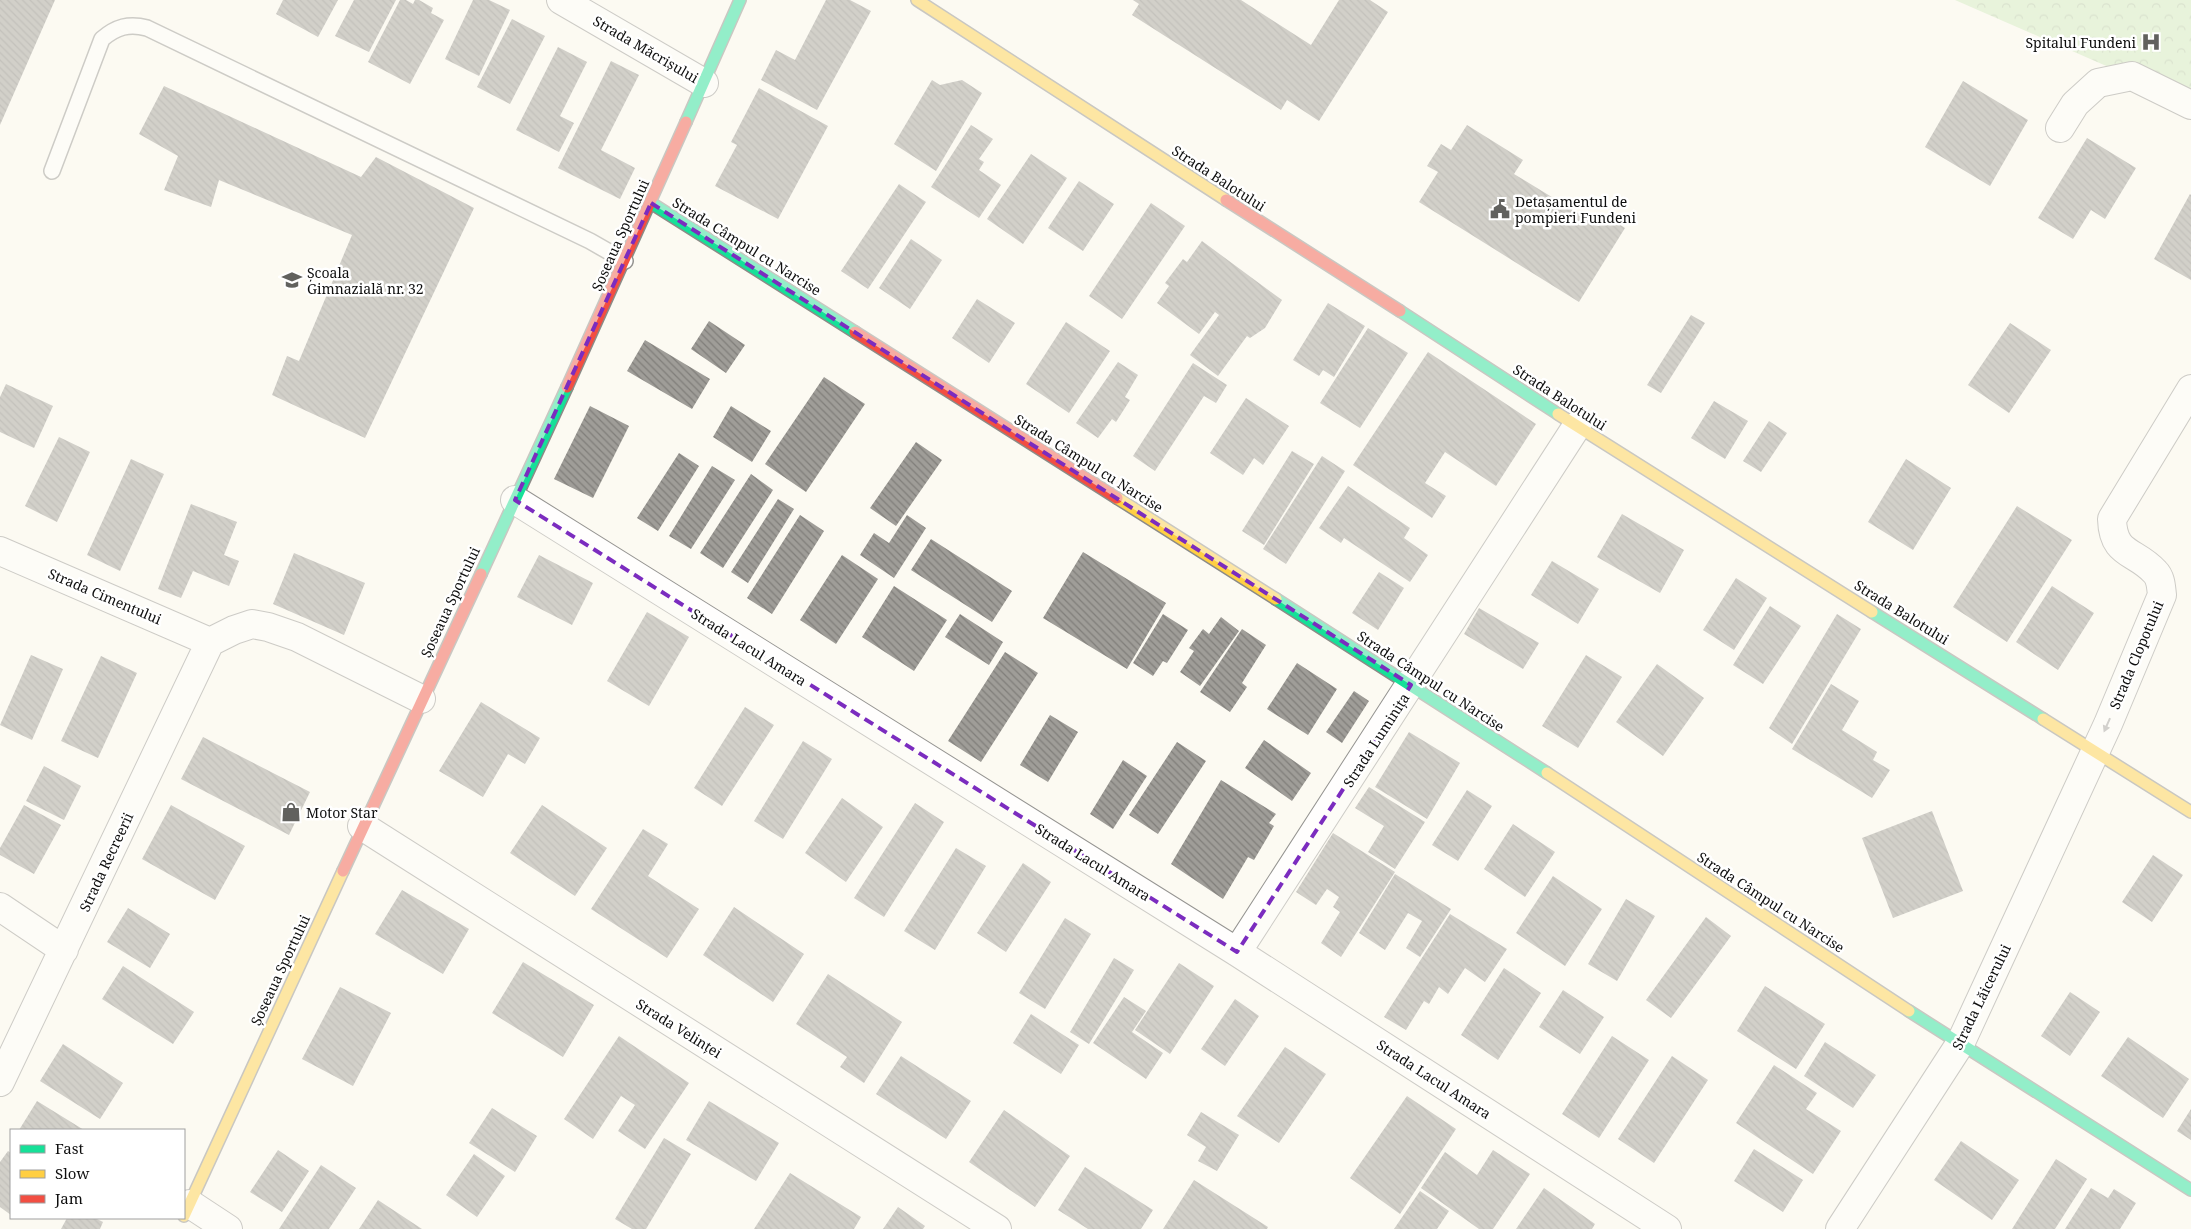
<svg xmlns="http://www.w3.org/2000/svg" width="2191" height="1229" font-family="'Noto Serif',serif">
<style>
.forest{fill:url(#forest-crowns)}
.building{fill:url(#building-back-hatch)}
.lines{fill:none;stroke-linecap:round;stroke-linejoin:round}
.lane-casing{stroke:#959491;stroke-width:18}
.street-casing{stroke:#959491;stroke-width:30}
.fast-casing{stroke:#8c8b87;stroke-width:14}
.slow-casing{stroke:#8c8b87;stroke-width:14}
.jam-casing{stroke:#8c8b87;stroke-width:14}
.lane{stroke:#fffefd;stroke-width:15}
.street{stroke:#fffefd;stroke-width:28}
.fast{stroke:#16e098;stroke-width:11}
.slow{stroke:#ffcf43;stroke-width:11}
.jam{stroke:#f24e42;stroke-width:11}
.oneway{fill:#9f9e9d}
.marked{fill:none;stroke:#7b2cbf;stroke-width:4;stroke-dasharray:10 6;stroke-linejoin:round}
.labels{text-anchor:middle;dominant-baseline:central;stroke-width:5;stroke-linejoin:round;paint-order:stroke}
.poi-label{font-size:14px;fill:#0e0e0e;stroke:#fff;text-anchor:start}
.street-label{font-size:14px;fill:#0e0e0e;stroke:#fff}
</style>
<defs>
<pattern id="forest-crowns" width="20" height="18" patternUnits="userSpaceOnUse" patternTransform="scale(1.25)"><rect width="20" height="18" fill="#d1eabf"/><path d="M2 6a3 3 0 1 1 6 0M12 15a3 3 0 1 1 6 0" fill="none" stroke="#b2c8a3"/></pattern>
<pattern id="building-back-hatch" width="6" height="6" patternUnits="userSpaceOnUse" patternTransform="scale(1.25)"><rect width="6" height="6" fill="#9f9d98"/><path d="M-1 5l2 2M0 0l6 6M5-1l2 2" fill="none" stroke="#807e7a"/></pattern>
</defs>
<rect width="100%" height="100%" fill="#fcfaf2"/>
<!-- forest -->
<path class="forest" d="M1955,0h236v103z"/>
<!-- building -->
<path class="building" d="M0,0h55l-55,125z
M283,0h55l-20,37 -42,-23z
M354,0h42l-27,52 -34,-16z
M400,0h6l7,4 2,-4h4l14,8 -2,5 13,7 -34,64 -42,-22z
M473,0h16l21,10 -31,66 -34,-17z
M826,0h24l21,11 -54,99 -56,-30 15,-30 19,10z
M1133,0h108l70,45 28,-45h31l18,12 -69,109 -32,-21 -6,10 -149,-95 7,-11z
M512,19l33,17 -35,68 -33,-17z
M558,47l29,15 -27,54 14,7 -15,29 -43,-22z
M611,61l28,14 -38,75 34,18 -15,31 -62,-31z
M932,80l8,5 22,-5 20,13 -46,78 -42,-27z
M1963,81l65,39 -38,66 -65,-39z
M164,86l197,91 15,-20 98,51 -109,230 -93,-43 15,-39 12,5 53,-126 -133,-55 -8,27 -47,-17 14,-34 -39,-22z
M759,88l69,38 -50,93 -63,-33 22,-41 -6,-3z
M971,125l22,14 -14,20 5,3 -5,8 22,15 -22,33 -48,-31z
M1467,125l56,35 -9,14 85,52 6,-11 20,13 -46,74 -160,-100 19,-30 -11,-6 14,-22 10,6z
M2087,138l49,30 -31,51 -14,-9 -18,29 -35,-21z
M1031,154l36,24 -44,66 -36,-25z
M1079,181l35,23 -31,47 -35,-23z
M899,184l27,18 -58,87 -27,-18z
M2190,194l1,1v85l-37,-21z
M1151,203l34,23 -63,93 -33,-23z
M911,239l31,21 -32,49 -31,-21z
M1202,241l80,59 -17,28 -15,10 -3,-2 -29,40 -28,-21 29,-40 -4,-3 -16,22 -42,-31 12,-17 -4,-3 18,-24 4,3z
M977,299l38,24 -26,40 -37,-25z
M1328,303l37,23 -31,51 -11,-7 -4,6 -26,-16z
M1691,315l14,8 -44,70 -14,-8z
M709,321l36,24 -19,28 -35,-24z
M1066,322l44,29 -41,62 -43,-29z
M2010,323l41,27 -42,63 -41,-28z
M1368,328l40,25 -48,75 -40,-25z
M645,340l65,39 -18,30 -65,-38z
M1428,352l108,72 -40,62 -51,-34 -20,31 21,13 -14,22 -79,-53z
M1118,362l20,13 -13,22 5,3 -14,22 -4,-3 -14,19 -22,-15z
M1193,363l34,22 -11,18 -12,-7 -49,75 -22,-15z
M824,377l41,27 -59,88 -41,-28z
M6,384l47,22 -19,42 -34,-16v-35z
M1246,398l43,28 -26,39 -9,-7 -11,17 -33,-22z
M1714,401l34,20 -23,38 -34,-21z
M590,406l39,20 -36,72 -39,-19z
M731,406l40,25 -19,31 -39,-25z
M1769,421l18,12 -26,39 -18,-11z
M59,437l31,15 -33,70 -32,-16z
M916,442l26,18 -46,66 -26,-18z
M1292,451l22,13 -50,81 -22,-14z
M679,453l20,13 -41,65 -21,-13z
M1322,456l23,15 -59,93 -23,-15z
M131,459l33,15 -44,97 -33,-16z
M1906,459l45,29 -38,62 -45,-28z
M712,466l23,14 -44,69 -22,-13z
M751,474l22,16 -50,78 -23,-15z
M1348,486l62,42 -6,10 24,17 -18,27 -66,-44 -3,5 -22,-15z
M778,499l16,10 -46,74 -17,-11z
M191,504l46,18 -13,33 15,6 -10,25 -36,-15 -12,27 -23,-9z
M2017,506l55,34 -65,102 -54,-35z
M1622,514l62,36 -24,43 -63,-36z
M800,515l24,16 -52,83 -25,-16z
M907,515l19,13 -32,50 -34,-23 14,-22 15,10z
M931,539l81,52 -20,31 -81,-52z
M1083,552l83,51 -39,66 -84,-51z
M294,553l71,30 -21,52 -71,-31z
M539,555l54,28 -21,42 -55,-28z
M842,555l36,24 -42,65 -36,-24z
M1552,561l47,28 -21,35 -47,-29z
M1379,572l25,16 -26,42 -26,-17z
M1736,578l31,20 -33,52 -31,-20z
M894,586l53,34 -33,51 -52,-34z
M2052,586l42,27 -36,57 -42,-28z
M1770,606l31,20 -38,58 -30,-19z
M1479,608l60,35 -16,26 -59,-35z
M647,612l42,25 -40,69 -42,-25z
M960,614l43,28 -14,23 -44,-28z
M1163,614l25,16 -21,33 -4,-2 -10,15 -20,-13z
M1837,614l24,15 -69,115 -23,-16z
M1221,617l18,14 -39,55 -20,-14 14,-21 -5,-3 14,-19 6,5z
M1242,629l24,16 -24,38 5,4 -17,25 -30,-20z
M1005,652l33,21 -57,89 -33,-21z
M31,655l32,14 -31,71 -32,-15z
M1586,655l36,22 -44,71 -36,-22z
M101,656l36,17 -39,85 -37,-17z
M1297,663l40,26 -29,46 -41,-26z
M1657,664l47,34 -41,58 -47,-34z
M1831,684l28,17 -17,29 35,22 -4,8 17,10 -18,28 -80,-49z
M1354,691l15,10 -27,42 -16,-11z
M481,702l59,36 -15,26 -17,-10 -25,43 -44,-26z
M745,707l29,18 -52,81 -28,-18z
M1050,715l28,17 -30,50 -28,-17z
M1409,732l51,31 -33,56 -52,-32z
M203,737l107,55 -21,43 -108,-56z
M1264,740l47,33 -19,28 -47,-33z
M803,741l29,18 -49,80 -29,-18z
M1177,742l29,19 -48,73 -29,-19z
M1123,760l24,16 -34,53 -23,-15z
M44,766l37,20 -17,34 -38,-19z
M1221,780l55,34 -7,9 5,3 -20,34 -6,-3 -25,42 -52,-35z
M1369,787l56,35 -30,47 -27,-17 16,-26 -29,-18z
M1467,790l25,16 -34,55 -26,-16z
M842,798l41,29 -37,55 -41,-29z
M915,803l29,19 -60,95 -30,-19z
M24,805l37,20 -27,49 -34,-19v-7z
M171,805l74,41 -30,54 -73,-41z
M542,805l65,43 -32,48 -65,-43z
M1932,811l31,80 -70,27 -31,-80z
M1513,824l42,28 -30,45 -41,-28z
M643,829l25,15 -20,32 51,33 -32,49 -76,-49z
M1333,833l62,39 -54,85 -20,-14 19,-31 -7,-5 6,-10 -12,-8 -11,16 -20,-13z
M956,848l30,18 -51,84 -31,-19z
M2153,855l30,20 -31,47 -30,-20z
M1023,863l28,19 -45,70 -29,-19z
M1395,874l56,35 -31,48 -14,-9 16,-27 -14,-8 -23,37 -26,-17z
M1553,876l49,33 -37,57 -49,-33z
M402,890l67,39 -26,45 -68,-40z
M1626,899l29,17 -38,65 -29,-17z
M734,907l70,47 -31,48 -70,-47z
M128,908l42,26 -20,34 -43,-26z
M1450,914l57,35 -22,33 -20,-14 -17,26 -9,-7 -10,17 -5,-3 -18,29 -22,-13z
M1706,917l25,19 -60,82 -25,-18z
M1065,918l26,16 -46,75 -26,-16z
M1114,958l20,12 -45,74 -19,-12z
M523,962l71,43 -31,52 -71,-44z
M1179,963l35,23 -44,68 -35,-24z
M123,966l71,46 -21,32 -71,-45z
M1504,968l37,25 -43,67 -37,-25z
M828,974l74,48 -38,61 -24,-16 7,-10 -51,-33z
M1765,986l60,38 -29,45 -59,-38z
M340,987l51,26 -38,73 -51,-27z
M1563,990l41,27 -24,37 -41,-27z
M2070,992l30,20 -30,44 -29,-20z
M1124,997l22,14 -14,21 31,21 -17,26 -53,-36z
M1235,999l24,17 -34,50 -24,-17z
M1031,1014l48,31 -18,29 -48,-31z
M619,1036l70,47 -44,66 -27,-18 17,-26 -14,-9 -28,43 -29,-20z
M1612,1036l37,24 -50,78 -37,-24z
M2128,1037l61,42 -26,39 -62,-42z
M1825,1042l51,33 -23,33 -49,-32z
M63,1044l60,39 -23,36 -60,-38z
M1285,1047l41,27 -47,69 -42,-27z
M901,1056l70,45 -25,38 -70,-45z
M1672,1056l36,24 -54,83 -36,-24z
M1774,1065l43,28 -11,16 35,22 -28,43 -77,-51z
M1407,1096l49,33 -56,85 -50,-36z
M37,1101l47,29h-65z
M709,1101l70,42 -23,38 -70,-41z
M492,1108l45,28 -22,36 -46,-29z
M2191,1109v31l-14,-9z
M1004,1110l66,46 -35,51 -66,-45z
M1201,1112l38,23 -22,36 -19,-10 8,-14 -19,-12z
M664,1138l27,16 -45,75h-14l-17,-10z
M1961,1141l58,39 -27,40 -58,-40z
M1754,1149l49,31 -20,32 -49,-31z
M278,1150l31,21 -27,41 -32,-20z
M1493,1150l37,24 -37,55h-14l-58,-41 24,-36 32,23z
M8,1151l3,2v62l-11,-8v-45z
M474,1154l31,22 -28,41 -31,-22z
M2056,1159l31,20 -32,50h-43z
M321,1165l35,23 -27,41h-50z
M1085,1167l68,43 -12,19h-53l-30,-19z
M790,1173l71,44 -7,12h-100z
M1194,1180l74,47 -1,2h-104z
M1544,1188l51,36 -3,5h-76z
M2091,1188l17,10 6,-9 22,14 -16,26h-55z
M1420,1191l29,20 -12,18h-43z
M378,1200l44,29h-63z
M898,1207l27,19 -2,3h-40z
M67,1218h28l8,4 -3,7h-39z"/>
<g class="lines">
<defs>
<path id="lane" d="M52,171l50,-132c14,-12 27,-16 45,-11l443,213 35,20"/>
<path id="street" d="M561,0l143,83
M2060,128l15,-24 23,-21 34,-7 59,29
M515,500l722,452 430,277
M0,551l210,91
M210,642l24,-12 18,-6 16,3 29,10 124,62
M362,826l635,403
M0,907l64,43
M1237,952l340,-526
M0,1082l210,-440
M190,1204l38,25
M1840,1229l120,-185 148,-320 54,-129c-1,-8 -1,-17 -7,-23 -20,-22 -42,-16 -43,-53l79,-130"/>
<path id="fast" d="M686,122l54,-122
M651,203l204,129
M1400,311l158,103
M481,574l86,-187
M1276,599l271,174
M1872,612l171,107
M1909,1011l282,179"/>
<path id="slow" d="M917,0l309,200
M1558,414l314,198
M1117,498l159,101
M2043,719l148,93
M1547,773l362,238
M184,1216l159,-345"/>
<path id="jam" d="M1226,200l174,111
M855,332l262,166
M567,387l119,-265
M343,871l138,-297"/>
</defs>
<!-- lane casing -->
<use href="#lane" class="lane-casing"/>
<!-- street casing -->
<use href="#street" class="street-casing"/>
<!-- fast casing -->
<use href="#fast" class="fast-casing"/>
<!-- slow casing -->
<use href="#slow" class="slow-casing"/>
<!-- jam casing -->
<use href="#jam" class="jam-casing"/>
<!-- lane -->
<use href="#lane" class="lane"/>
<!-- street -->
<use href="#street" class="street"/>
<!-- fast -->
<use href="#fast" class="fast"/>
<!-- slow -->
<use href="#slow" class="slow"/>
<!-- jam -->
<use href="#jam" class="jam"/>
</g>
<!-- one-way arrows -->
<defs><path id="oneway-solid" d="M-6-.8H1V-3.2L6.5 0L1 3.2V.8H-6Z" transform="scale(1.25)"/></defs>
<use class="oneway" href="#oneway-solid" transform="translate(2107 725) rotate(114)"/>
<!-- marked area -->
<path d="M0 0H2191V1229H0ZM651,203l760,482 -174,267 -722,-452z" fill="#fcfaf2" fill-opacity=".55" fill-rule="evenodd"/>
<path class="marked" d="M651,203l760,482 -174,267 -722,-452z"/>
<!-- icons -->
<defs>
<symbol id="hospital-bare" viewBox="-9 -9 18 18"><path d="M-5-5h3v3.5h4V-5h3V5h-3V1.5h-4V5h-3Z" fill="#61615e" stroke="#fff" stroke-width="2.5" paint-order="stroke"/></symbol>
<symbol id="civic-bare" viewBox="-9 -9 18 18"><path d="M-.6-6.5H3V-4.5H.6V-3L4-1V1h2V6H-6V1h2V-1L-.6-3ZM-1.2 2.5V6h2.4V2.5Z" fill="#61615e" stroke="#fff" stroke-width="2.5" paint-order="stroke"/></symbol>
<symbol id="school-bare" viewBox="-9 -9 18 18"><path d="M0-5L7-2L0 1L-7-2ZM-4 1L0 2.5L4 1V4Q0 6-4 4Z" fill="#61615e" stroke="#fff" stroke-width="2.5" paint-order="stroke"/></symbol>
<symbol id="shop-bare" viewBox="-9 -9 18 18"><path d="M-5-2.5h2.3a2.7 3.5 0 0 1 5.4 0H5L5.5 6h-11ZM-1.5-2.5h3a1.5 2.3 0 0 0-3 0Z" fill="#61615e" stroke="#fff" stroke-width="2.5" paint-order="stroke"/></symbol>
</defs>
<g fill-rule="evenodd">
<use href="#hospital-bare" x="2137" y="28" width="28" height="28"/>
<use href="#civic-bare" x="1486" y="195" width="28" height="28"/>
<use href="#school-bare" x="278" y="266" width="28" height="28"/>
<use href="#shop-bare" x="277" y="798" width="28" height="28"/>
</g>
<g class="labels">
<!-- poi labels -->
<g class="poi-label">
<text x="2136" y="42" text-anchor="end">Spitalul Fundeni</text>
<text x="1515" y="201">Detașamentul de<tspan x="1515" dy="16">pompieri Fundeni</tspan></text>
<text x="307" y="272">Școala<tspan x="307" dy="16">Gimnazială nr. 32</tspan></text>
<text x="306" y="812">Motor Star</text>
</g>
<!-- street labels -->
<g class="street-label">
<text transform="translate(646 49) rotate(30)">Strada Măcrișului</text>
<text transform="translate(1219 178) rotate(33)">Strada Balotului</text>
<text transform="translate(620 235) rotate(-66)">Șoseaua Sportului</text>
<text transform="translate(747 246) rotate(32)">Strada Câmpul cu Narcise</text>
<text transform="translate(1560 397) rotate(33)">Strada Balotului</text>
<text transform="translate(1089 463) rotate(32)">Strada Câmpul cu Narcise</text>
<text transform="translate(105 596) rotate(23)">Strada Cimentului</text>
<text transform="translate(450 602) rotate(-65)">Șoseaua Sportului</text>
<text transform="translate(1902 612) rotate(32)">Strada Balotului</text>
<text transform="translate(749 647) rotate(32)">Strada Lacul Amara</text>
<text transform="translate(2136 655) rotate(-67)">Strada Clopotului</text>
<text transform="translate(1431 681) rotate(33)">Strada Câmpul cu Narcise</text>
<text transform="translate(1376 740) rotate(-57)">Strada Luminița</text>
<text transform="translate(106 862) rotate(-65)">Strada Recreerii</text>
<text transform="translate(1093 862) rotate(32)">Strada Lacul Amara</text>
<text transform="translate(1771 902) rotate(33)">Strada Câmpul cu Narcise</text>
<text transform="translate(280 970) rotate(-65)">Șoseaua Sportului</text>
<text transform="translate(1981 997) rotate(-64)">Strada Lăicerului</text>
<text transform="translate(679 1028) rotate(32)">Strada Velinței</text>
<text transform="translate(1434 1079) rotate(33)">Strada Lacul Amara</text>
</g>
</g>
<!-- legend -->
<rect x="10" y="1129" width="175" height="90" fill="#ffffff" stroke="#9f9f9f"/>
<rect x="20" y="1145" width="25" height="8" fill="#16e098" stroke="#9f9f9f"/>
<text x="55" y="1154" font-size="15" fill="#0e0e0e">Fast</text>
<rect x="20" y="1170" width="25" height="8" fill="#ffcf43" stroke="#9f9f9f"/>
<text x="55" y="1179" font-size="15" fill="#0e0e0e">Slow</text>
<rect x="20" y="1195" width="25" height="8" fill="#f24e42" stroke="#9f9f9f"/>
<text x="55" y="1204" font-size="15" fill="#0e0e0e">Jam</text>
</svg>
